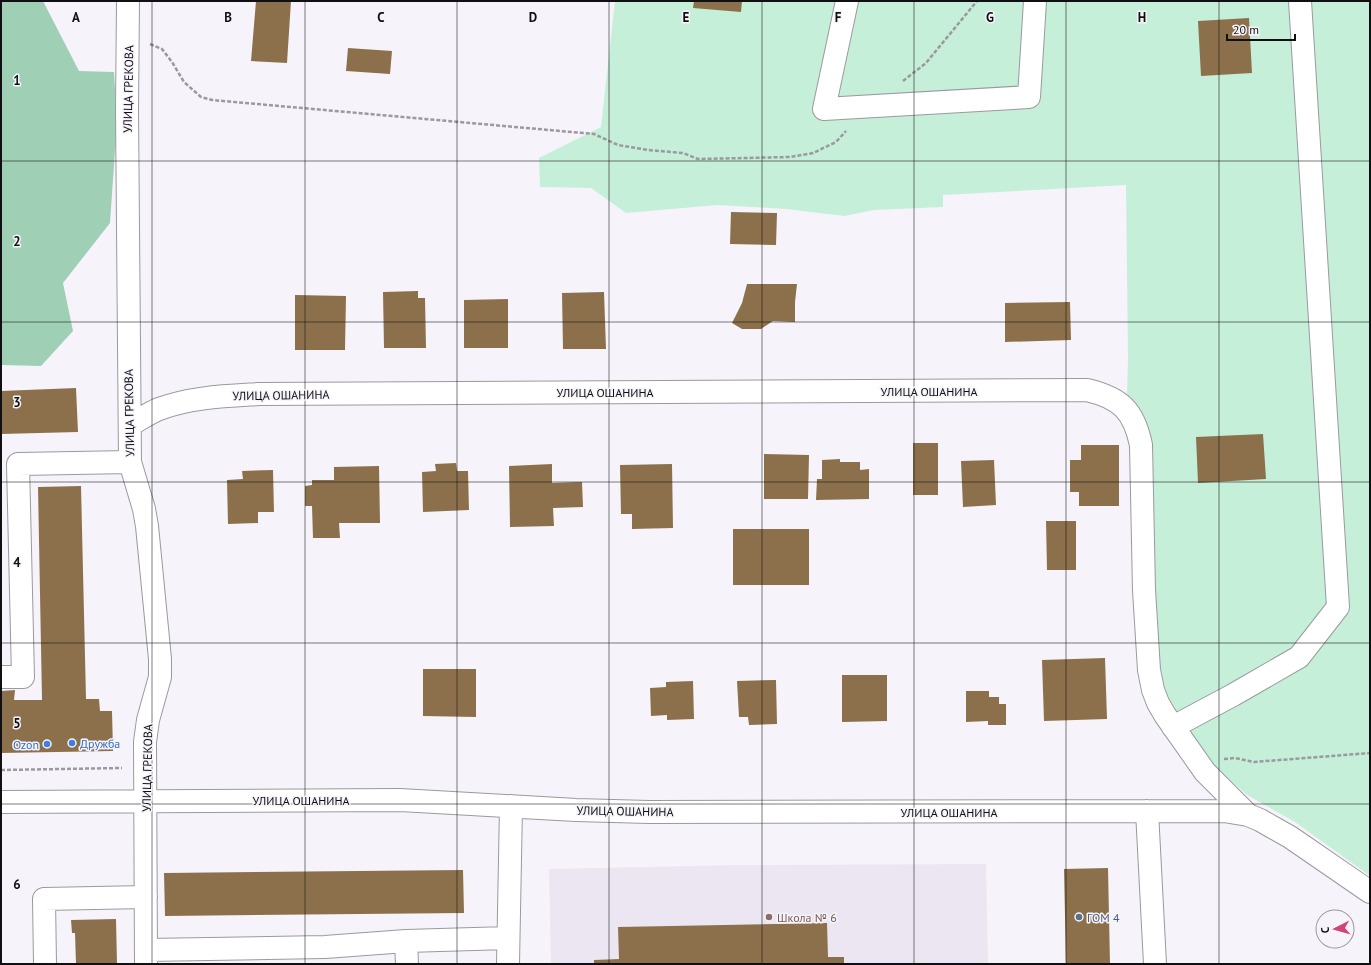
<svg xmlns="http://www.w3.org/2000/svg" width="1371" height="965" font-family="'PT Sans',sans-serif">
<style>
.built{fill:#ebe6f2}
.green{fill:#c6efd9}
.forest{fill:#9fd0b6}
.building{fill:#8c704b}
.lines{fill:none;stroke-linecap:round;stroke-linejoin:round}
.minor-casing{stroke:#9b999f;stroke-width:24}
.path{stroke:#9b999e;stroke-width:2.5;stroke-dasharray:4 2;stroke-linecap:butt}
.minor{stroke:#fff;stroke-width:22}
.grid{fill:none;stroke:#100f11;stroke-width:1;stroke-opacity:0.55}
.shop-dot{fill:#3f7fe0;stroke:#f6f4fa;stroke-width:1.5}
.education-dot{fill:#8d6e63;stroke:#f6f4fa;stroke-width:1.5}
.service-dot{fill:#5c6f8a;stroke:#f6f4fa;stroke-width:1.5}
.labels{text-anchor:middle;dominant-baseline:central;stroke-width:3;stroke-linejoin:round;paint-order:stroke}
.street-label{font-size:12px;fill:#100f11;stroke:#f6f4fa}
.shop-label{font-size:12px;fill:#366cbe;stroke:#f6f4fa;text-anchor:start}
.education-label{font-size:12px;fill:#785e54;stroke:#f6f4fa;text-anchor:start}
.service-label{font-size:12px;fill:#4e5e75;stroke:#f6f4fa;text-anchor:start}
.grid-label{font-size:13px;text-anchor:middle;font-weight:bold;fill:#100f11;stroke:#f6f4fa;stroke-width:3;stroke-linejoin:round;paint-order:stroke}
</style>
<rect width="100%" height="100%" fill="#f6f4fa"/>
<!-- built -->
<path class="built" d="M986,864l2,100h-437l-2,-95 191,-4z"/>
<!-- green -->
<path class="green" d="M615,1h755v875l-75,-54 -48,-27 -35,-31 -39,-59 -11,-19 -6,-21 -8,-236 -6,-15 -10,-11 -5,-9 1,-35 -2,-174 -183,10v12l-69,3 -30,6 -58,-7 -68,-4 -92,8 -35,-25 -51,-1 -1,-29 62,-31z"/>
<!-- forest -->
<path class="forest" d="M1,1h42l36,70 35,1 3,50 -7,101 -47,60 10,48 -32,35 -40,-1z"/>
<!-- building -->
<path class="building" d="M256,1h35l-4,62 -36,-2z
M694,1h48l-1,11 -48,-4z
M1249,18l3,55 -51,3 -3,-55z
M348,48l44,3 -2,23 -44,-3z
M731,212l46,1 -1,32 -46,-1z
M747,284h50l-2,18v20l-22,-1 -12,8h-19l-10,-6 10,-20z
M418,291v7h7l1,50h-42l-1,-56z
M604,292l2,57h-43l-1,-56z
M295,295l51,1 -1,54h-50z
M508,299v49h-44v-48z
M1070,302l1,38 -66,2v-39z
M76,388l2,44 -77,2v-43z
M1263,434l3,45 -68,4 -2,-46z
M913,443h25v52h-25z
M1081,445h38v61h-40v-14h-9v-32h11z
M764,454l45,1 -1,44h-44z
M840,459v3h20v8l9,-1v30l-53,1 1,-21h5v-19z
M994,460l2,45 -33,2 -2,-46z
M456,463l1,8h11l1,39 -46,2 -1,-40 14,-1 -1,-7z
M552,464v19l30,-1 1,25 -30,1 1,18 -44,1 -1,-61z
M672,464l1,64 -41,1v-15h-11l-1,-49z
M379,466l1,57h-41l1,15h-27l-1,-32h-7v-20l7,-1v-5h22v-13z
M273,470l1,42h-16v11l-30,1 -1,-44 16,-1 -1,-8z
M81,486l5,213h13l1,12h12l1,40 -112,2v-62l14,-1 -1,10h28l-4,-213z
M1046,521h30v49h-29z
M733,529h76v56h-76z
M1105,658l2,61 -63,2 -2,-61z
M423,669h53v48l-53,-1z
M842,675h45v46l-45,1z
M776,680l1,44 -28,1 -1,-8h-9l-2,-36z
M693,681l1,38 -27,1v-5l-16,1 -1,-28 16,-1v-5z
M966,691h23v6h10v7h7v21h-18v-4l-22,1z
M1108,868l2,96h-44l-2,-95z
M463,870l1,43 -299,3 -1,-43z
M116,919l1,45h-41l-1,-31h-3l-1,-13z
M827,923l1,34h16v7h-51v-1l-199,1v-4l25,-1 -1,-32z"/>
<g class="lines">
<defs>
<path id="minor" d="M128,1l-1,109 3,352 14,47 3,17 13,133v18l-12,43 -3,22 1,222
M847,1l-23,108 205,-12 6,-96
M130,425c9,-5 19,-12 29,-16 32,-12 67,-13 100,-15l828,-4c34,8 47,21 54,55l3,145 5,80 4,20 5,13 7,12 40,57 43,43
M1,677h22l-5,-213 112,-2
M1173,727l60,-32 66,-38 39,-50 -38,-606
M1,802l399,-2 176,10 73,2 575,-1 24,4 12,5 14,8 16,9 80,55
M1147,811l8,153
M406,941l1,23
M146,950l179,-3 81,-6 102,-3
M45,964l-1,-65 102,-2
M508,964l3,-158"/>
</defs>
<!-- minor casing -->
<use href="#minor" class="minor-casing"/>
<!-- path -->
<path class="path" d="M150,44l12,5 10,13 12,20 17,15 11,3 382,34 24,11 30,5 35,3 15,6 92,-2 23,-4 23,-11 10,-11
M903,81l23,-18 51,-62
M1224,759l11,-1 19,4 116,-9
M1,770l121,-2"/>
<!-- minor -->
<use href="#minor" class="minor"/>
</g>
<!-- grid -->
<path class="grid" d="M152,1v963M305,1v963M457,1v963M609,1v963M762,1v963M914,1v963M1066,1v963M1219,1v963M1,161h1369M1,322h1369M1,482h1369M1,643h1369M1,804h1369"/>
<!-- markers -->
<g class="shop-dot">
<circle cx="72" cy="743" r="4"/>
<circle cx="47" cy="744" r="4"/>
</g>
<circle class="education-dot" cx="769" cy="917" r="4"/>
<circle class="service-dot" cx="1079" cy="917" r="4"/>
<g class="labels">
<!-- street labels -->
<g class="street-label">
<text transform="translate(128 89) rotate(-89)">УЛИЦА ГРЕКОВА</text>
<text x="929" y="391">УЛИЦА ОШАНИНА</text>
<text x="605" y="392">УЛИЦА ОШАНИНА</text>
<text transform="translate(281 395) rotate(-1)">УЛИЦА ОШАНИНА</text>
<text transform="translate(129 413) rotate(-91)">УЛИЦА ГРЕКОВА</text>
<text transform="translate(147 768) rotate(-89)">УЛИЦА ГРЕКОВА</text>
<text x="301" y="800">УЛИЦА ОШАНИНА</text>
<text transform="translate(625 811) rotate(1)">УЛИЦА ОШАНИНА</text>
<text x="949" y="812">УЛИЦА ОШАНИНА</text>
</g>
<!-- shop labels -->
<g class="shop-label">
<text x="80" y="743">Дружба</text>
<text x="39" y="744" text-anchor="end">Ozon</text>
</g>
<!-- education labels -->
<g class="education-label">
<text x="777" y="917">Школа № 6</text>
</g>
<!-- service labels -->
<g class="service-label">
<text x="1087" y="917">ГОМ 4</text>
</g>
</g>
<g class="grid-label">
<text x="76" y="22">A</text>
<text x="228" y="22">B</text>
<text x="381" y="22">C</text>
<text x="533" y="22">D</text>
<text x="686" y="22">E</text>
<text x="838" y="22">F</text>
<text x="990" y="22">G</text>
<text x="1142" y="22">H</text>
<text x="17" y="85">1</text>
<text x="17" y="246">2</text>
<text x="17" y="407">3</text>
<text x="17" y="567">4</text>
<text x="17" y="728">5</text>
<text x="17" y="889">6</text>
</g>
<!-- border -->
<rect width="1371" height="965" fill="none" stroke="#100f11" stroke-width="4"/>
<!-- north arrow -->
<g transform="translate(1335 929) rotate(264)"><circle r="19" fill="#f6f4fa" stroke="#9a989d"/>
<path d="M0-3L7 15L0 10L-7 15Z" fill="#d04476"/>
<text y="-6" font-size="11" font-weight="bold" text-anchor="middle" fill="#100f11">С</text>
</g>
<!-- scale -->
<path d="M1227 34v6h68v-6" fill="none" stroke="#100f11" stroke-width="2"/>
<text x="1233" y="34" font-size="12" fill="#100f11" stroke="#f6f4fa" stroke-width="3" paint-order="stroke">20 m</text>
</svg>
